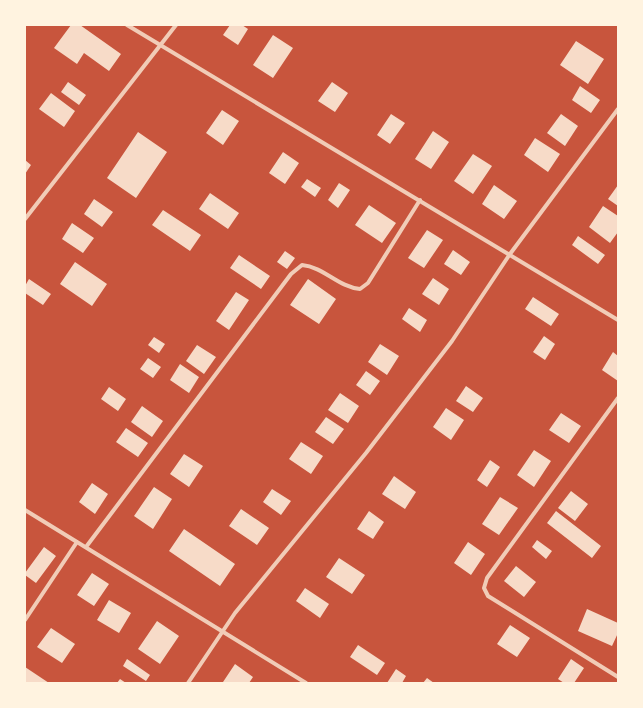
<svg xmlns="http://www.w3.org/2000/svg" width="643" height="708" font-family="'DM Sans',sans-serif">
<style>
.building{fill:#f7dbc8}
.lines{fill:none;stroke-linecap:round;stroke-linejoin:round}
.minor{stroke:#f1ccb7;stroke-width:4}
</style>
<rect width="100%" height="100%" fill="#c8553d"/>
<!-- building -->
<path class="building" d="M71,25h9l41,29 -12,17 -25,-18 -7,11 -23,-16z
M230,25h12l6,4 -10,16 -15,-10z
M273,35l20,13 -20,30 -20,-13z
M576,41l28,18 -16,25 -28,-19z
M68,82l18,13 -7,10 -18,-13z
M332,82l16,11 -13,19 -17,-11z
M580,86l20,14 -9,13 -19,-13z
M51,93l24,18 -11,16 -25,-18z
M222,110l17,11 -16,24 -17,-12z
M391,114l14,9 -15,21 -13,-9z
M561,114l17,12 -13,20 -18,-13z
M433,131l16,11 -18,27 -16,-10z
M138,132l29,20 -31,46 -29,-20z
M535,138l25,16 -12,18 -24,-17z
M283,152l16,11 -14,21 -16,-11z
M473,154l19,12 -19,28 -19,-13z
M25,160l6,5 -6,9z
M307,179l14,9 -6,9 -14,-10z
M339,183l11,7 -12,18 -10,-8z
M494,185l23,16 -13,18 -22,-15z
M618,185v21l-10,-7z
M210,193l29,20 -11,16 -29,-20z
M94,199l19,13 -11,15 -18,-13z
M369,205l27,18 -14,20 -27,-18z
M603,206l15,10v16l-8,11 -21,-16z
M163,210l38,25 -11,16 -38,-26z
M72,223l22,15 -11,15 -21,-14z
M427,230l16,10 -19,28 -16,-10z
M578,236l27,19 -7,9 -26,-19z
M453,250l17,12 -9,13 -17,-11z
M285,251l10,7 -8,11 -10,-7z
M239,255l31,21 -9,13 -31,-21z
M75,262l32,22 -15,22 -32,-22z
M433,278l16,11 -10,16 -17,-11z
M29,279l22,15 -8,11 -18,-12v-7z
M308,279l28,20 -17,25 -29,-19z
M236,292l13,8 -20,30 -13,-9z
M533,297l26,17 -8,12 -26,-17z
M409,308l18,12 -7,12 -18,-13z
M544,336l11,8 -10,16 -12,-8z
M154,337l11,7 -6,9 -11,-8z
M380,344l19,12 -12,19 -19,-13z
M197,345l19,12 -12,17 -18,-13z
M613,352l5,4v25l-16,-11z
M148,358l13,9 -8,11 -13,-9z
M180,364l19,13 -10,16 -19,-13z
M366,371l14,10 -10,14 -14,-10z
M466,386l17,12 -10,14 -17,-11z
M109,387l17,12 -8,12 -17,-12z
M340,393l19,13 -11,17 -20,-13z
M142,406l21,15 -11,16 -21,-15z
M446,408l18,12 -13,20 -18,-13z
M561,413l20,13 -12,17 -20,-13z
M326,417l18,12 -11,15 -18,-12z
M126,428l22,15 -10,14 -22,-15z
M301,442l22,14 -12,18 -22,-15z
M534,450l17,11 -17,26 -17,-12z
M184,454l19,12 -14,21 -19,-13z
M490,460l10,7 -13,20 -10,-7z
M394,476l22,16 -11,17 -23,-15z
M92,483l16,11 -13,20 -16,-12z
M154,487l18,12 -19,30 -19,-13z
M272,489l19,12 -10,14 -18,-13z
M571,491l17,13 -13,17 -17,-13z
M500,497l18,11 -19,27 -17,-11z
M241,509l28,19 -12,17 -28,-19z
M369,511l15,11 -11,17 -16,-10z
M556,511l45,35 -9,12 -45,-35z
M184,529l51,35 -15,22 -51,-35z
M537,540l15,11 -6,8 -14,-12z
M468,542l17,12 -14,21 -17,-12z
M44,547l12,9 -20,27 -11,-8v-2z
M339,558l26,17 -13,19 -26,-17z
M516,566l20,16 -12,15 -20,-16z
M92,573l17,11 -15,22 -17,-11z
M305,588l24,16 -9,14 -24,-17z
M109,600l22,13 -12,20 -22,-13z
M587,609l31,14v10l-6,13 -34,-15z
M157,621l22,15 -19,28 -22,-15z
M510,625l20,13 -13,19 -20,-13z
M51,628l24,16 -13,19 -25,-16z
M358,645l27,18 -8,12 -27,-18z
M127,659l23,16 -4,6 -23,-15z
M571,659l13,9 -10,15h-10l-6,-4z
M235,664l18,13 -4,6 -26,-1z
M25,667l24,16h-24z
M396,669l10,7 -4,7h-15z
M427,678l7,5h-11z
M120,679l6,4h-9z"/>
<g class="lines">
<!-- minor -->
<path class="minor" d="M127,25l491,295
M25,219l151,-194
M618,398l-131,180 -3,10 4,8 130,81
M25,510l281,173
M86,547l205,-273 11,-9c22,2 36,22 58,24l8,-6 52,-83
M25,620l52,-78
M188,683l47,-70 131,-160 86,-112 58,-87 108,-145"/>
</g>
<!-- border -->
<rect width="643" height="708" fill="none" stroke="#fff3e0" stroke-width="52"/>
</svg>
